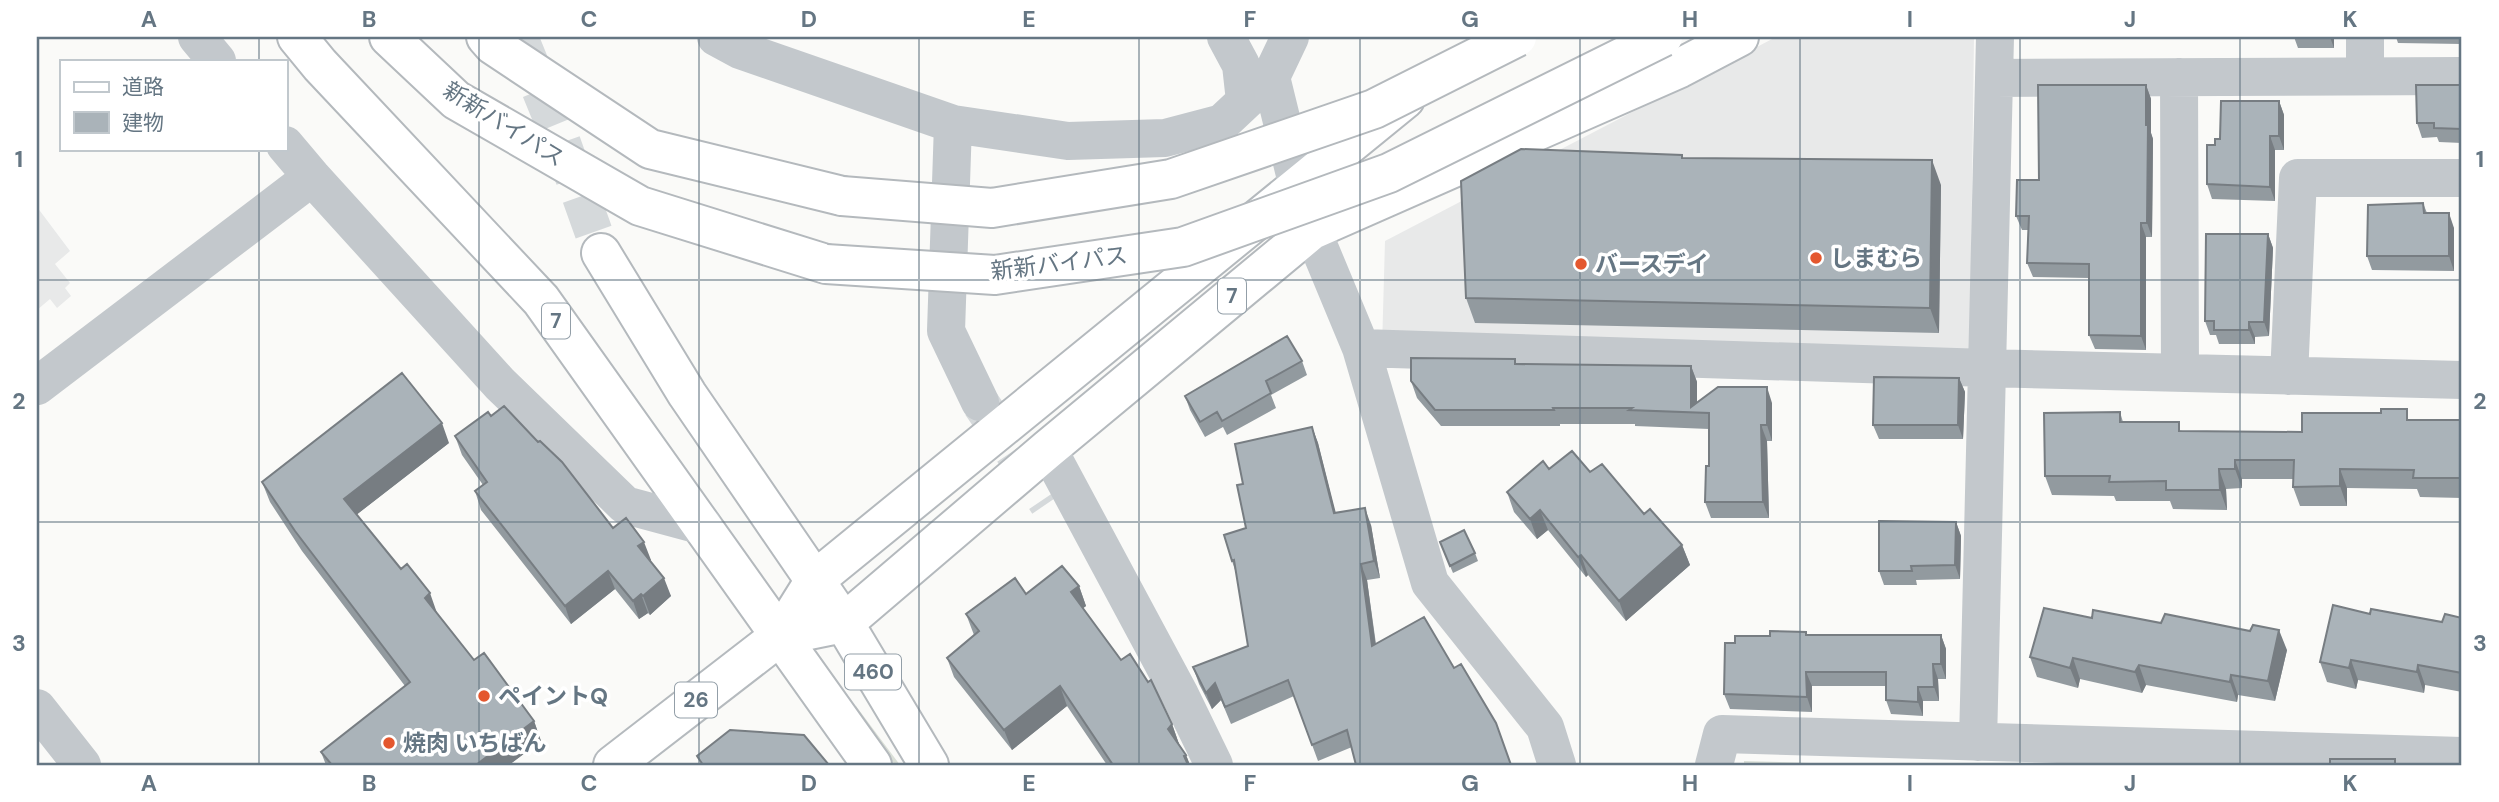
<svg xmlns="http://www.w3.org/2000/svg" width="2499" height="802" font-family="'DM Sans','Noto Sans JP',sans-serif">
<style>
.built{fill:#e8e9e9}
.green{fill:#dadfd7}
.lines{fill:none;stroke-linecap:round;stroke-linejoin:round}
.minor-tunnel{stroke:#d5d9db;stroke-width:38;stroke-dasharray:38 19;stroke-linecap:butt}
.trunk-tunnel{stroke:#d5d9db;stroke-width:38;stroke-dasharray:38 19;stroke-linecap:butt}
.primary-casing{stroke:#b5babe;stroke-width:42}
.trunk-casing{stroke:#b4b9bd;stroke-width:42}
.minor{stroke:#c3c8cc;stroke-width:38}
.primary{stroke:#fff;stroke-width:38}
.trunk{stroke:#fff;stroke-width:38}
.trunk-bridge-casing{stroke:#b4b9bd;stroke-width:42;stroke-linecap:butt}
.trunk-bridge{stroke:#fff;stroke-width:38}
.wall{fill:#929a9f}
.shaded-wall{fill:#777d82}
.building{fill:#aab3b9;stroke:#777d82;stroke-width:2}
.grid{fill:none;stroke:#657683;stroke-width:2;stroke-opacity:0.55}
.poi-dot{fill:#e4572e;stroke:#fff;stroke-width:2.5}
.labels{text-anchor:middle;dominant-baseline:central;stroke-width:7;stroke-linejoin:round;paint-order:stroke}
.shield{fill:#fff;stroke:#939fa8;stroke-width:2}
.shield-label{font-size:21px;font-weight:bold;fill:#657683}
.street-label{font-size:23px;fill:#657683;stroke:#fff}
.poi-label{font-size:23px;font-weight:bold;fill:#657683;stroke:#fff;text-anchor:start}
.neatline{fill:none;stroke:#657683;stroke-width:2.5}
.grid-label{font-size:23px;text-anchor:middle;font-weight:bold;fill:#657683}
</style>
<rect width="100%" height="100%" fill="#fafaf8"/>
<!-- built -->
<path class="built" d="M1776,37h198l-4,315 -588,-4 3,-107z
M37,207l33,44 -15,13 15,19 -5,5 6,8 -14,12 -7,-9 -13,11z"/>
<!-- green -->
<path class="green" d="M856,706l44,59h-5l-42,-56z
M1744,761l134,4h-134z"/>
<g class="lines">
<!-- minor-tunnel -->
<path class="minor-tunnel" d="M981,404l67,99"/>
<!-- trunk-tunnel -->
<path class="trunk-tunnel" d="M519,37l40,98 42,118"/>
<defs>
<path id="primary" d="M613,765l167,-129"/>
<path id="trunk" d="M297,37l23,28 221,235 331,465
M389,37l67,63 184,106 186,58
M486,37l7,8 157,104 192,47
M601,253l86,141 157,229 85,142
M780,636l64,-13 204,-174 264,-219 368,-162 59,-31
M780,636l35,-56 590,-481"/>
</defs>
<!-- primary casing -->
<use href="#primary" class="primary-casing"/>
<!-- trunk casing -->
<use href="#trunk" class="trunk-casing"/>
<!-- minor -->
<path class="minor" d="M197,37l20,24
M716,37l24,13 213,74 115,17 97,-3 57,-15 49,-46
M1226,37l15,28 4,36
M1290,37l-19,40 27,110 14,43 49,118 69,235 115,144 12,38
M2365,37v39
M2179,77l1,296
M1994,78l468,-2
M953,124l-7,207 34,71
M285,145l27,32 188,207 125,121 78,21
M1361,348l626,20 475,12
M2289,376l9,-198h164
M37,386l275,-209
M1048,449l132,246 34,70
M37,708l45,57
M1978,742l17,-705
M1714,765l8,-31 740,22"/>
<!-- primary -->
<use href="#primary" class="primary"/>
<!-- trunk -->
<use href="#trunk" class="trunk"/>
<defs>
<path id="trunk-bridge" d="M842,196l150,12 179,-29 203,-70 143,-72
M826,264l169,11 188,-28 206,-74 274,-136"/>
</defs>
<!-- trunk-bridge casing -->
<use href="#trunk-bridge" class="trunk-bridge-casing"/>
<!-- trunk-bridge -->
<use href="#trunk-bridge" class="trunk-bridge"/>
</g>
<!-- wall -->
<path class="wall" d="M2294,37h40v11h-36z
M2396,37h66v7l-64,-1z
M2146,85l5,14v34l2,6 -1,98h-6v113l-51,-1 -6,-14v-57l-56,-1 -6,-14 1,-33h-6l-6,-14 23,-36z
M2462,85v58l-23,-1 -2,-5 -15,1 -5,-15z
M2279,101l5,14v35h-9v51l-63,-2 -5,-15 8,-39 5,-6z
M1682,155l1,3 258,27 -2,148 -464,-10 -9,-25z
M2423,203l4,10 27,15v43l-82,-1 -5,-14z
M2268,234l5,14 -4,88 -14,1v7h-36l-3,-9h-6l-5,-14z
M1302,361l5,14 -36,20 5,13 -49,27 -4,-8 -18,10 -15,-27 -5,-14z
M1517,364l174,2 6,16v20l75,1v38h-5l2,77h-58l-6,-16 4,-36v-37l-74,-3v-2h-75v2h-119l-24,-28 -6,-17z
M1959,378l6,14 -2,47h-84l-6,-14z
M2120,412l3,10 60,9 119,1 109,-12h51v78l-42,-1 -3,-8 -70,-1v18h-47l-7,-19v-8h-51v9l-16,1 1,21 -54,-1 -3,-8h-54l-2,-5 -62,-1 -7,-19z
M491,416l122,112 38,32 -1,1 21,35 -21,19 -2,-2 -9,6 -24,-30 -44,35 -90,-114 -6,-19 8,-6 -21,-30 -7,-19z
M1312,427l6,16 17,69 36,13 9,53 -13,2 9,64 -24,103 -34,14 -24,-65 -63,28 -10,-24 -9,9 -13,-25 -6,-17 55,-21 -12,-73 -4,-12 14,-33 -3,-44z
M449,443l-93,72 118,145 60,61 7,20 -32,24h-183l-5,-13 84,-66 -103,-135 -32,-49 -8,-20z
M1549,469l41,3 92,73 8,20 -64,56 -38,-46 -2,2 -38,-47 -11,9 -23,-27 -7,-20z
M1956,522l5,14 -1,43 -44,1 1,5h-33l-5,-14z
M1440,542l35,11 3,8 -25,12z
M1079,586l7,20 -3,2 38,52 51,64 7,20 7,11 4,10h-83l-40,-59 -55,44 -58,-73 -7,-19 27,-23 -8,-21 60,-20z
M2370,614l72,8 20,-4v74l-37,-7 -1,8 -66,-13 -2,9 -29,-7 -7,-20z
M2092,618l195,32 -12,51 -37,-6 -1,7 -91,-17 -4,8 -62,-14 -2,9 -41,-11 -7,-20z
M1806,632l1,3h134l5,14v30h-8l1,22h-16v15l-32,-2 -5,-14v-14h-74v26l-82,-3 -6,-15 11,-51 35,-7z"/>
<!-- shaded-wall -->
<path class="shaded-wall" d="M2330,37h4v11z
M2146,85l5,14v34l2,6 -1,98 -5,-14z
M2279,101l5,14v35l-5,-14z
M2270,136l5,14v51l-5,-14z
M1932,160l9,25 -2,148 -9,-25z
M2449,213l5,15v43l-5,-15z
M2141,223l5,14v113l-5,-14z
M2268,234l5,14 -4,88 -5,-14z
M2249,322l6,15v7l-6,-14z
M1691,366l6,16v31l-6,-6z
M1959,378l6,14 -2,47 -5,-14z
M1767,387l5,16v38l-5,-16z
M442,423l7,20 -98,76 -7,-20z
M1761,425l6,16 2,77 -6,-16z
M1312,427l6,16 22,86 -6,-16z
M2235,460l7,19v9l-7,-19z
M2219,469l7,20 1,21 -7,-20z
M2340,469l7,19v18l-7,-20z
M1365,508l6,17 9,53 -6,-17z
M1540,510l8,20 -11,9 -7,-20z
M1956,522l5,14 -1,43 -5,-14z
M644,542l7,18 -6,5 -7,-19z
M1682,545l8,20 -64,56 -7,-20z
M1581,555l7,20 -2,2 -8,-20z
M1361,564l6,16 11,83 -6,-17z
M608,571l7,18 -44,35 -6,-18z
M664,578l7,18 -21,19 -7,-19z
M1079,586l7,20 -8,6 -7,-20z
M430,593l7,20 -12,-15z
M641,594l7,19 -9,6 -6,-18z
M2279,630l8,20 -12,51 -7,-20z
M1941,635l5,14v30l-5,-15z
M2073,658l7,21 -2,9 -8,-20z
M2351,660l7,20 -2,9 -7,-21z
M1933,664l5,15 1,22 -5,-14z
M2139,665l7,20 -4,8 -7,-21z
M2418,665l7,20 -1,8 -7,-21z
M1806,672l6,14v26l-5,-15z
M2231,675l7,20 -1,7 -7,-20z
M1215,683l6,17 -9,9 -6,-16z
M1060,686l7,20 -55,44 -8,-20z
M1918,687l5,14v15l-5,-14z
M534,721l7,20 -32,24h-33z
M1172,724l7,20 -4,4 -7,-19z
M1186,755l4,10h-3l-3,-9z"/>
<!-- building -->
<path class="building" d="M2038,85h108v40h2l-1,98h-6v113l-52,-1v-71l-62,-1 2,-47h-13l1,-36h22z
M2416,85h46v44l-28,-1v-5h-17z
M2221,101h58v35h-9v51l-63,-3v-39h8v-6h5z
M1521,149l161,6v3l250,2 -2,148 -464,-10 -5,-117z
M2423,203l1,10h25v43h-82l1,-51z
M2206,234h62l-4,88h-15v8h-35v-9h-9z
M1287,336l15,25 -36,20 5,12 -49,28 -5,-9 -17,10 -15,-26z
M1411,358l104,1v5l176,2v41l27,-20h49v38h-6l2,77h-58l1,-36h3v-53l-80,-3 3,-2h-79l1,2h-119l-24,-29z
M402,373l40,50 -98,76 57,70 6,-5 23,29 -5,5 49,62 10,-7 50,68 -58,44h-144l-11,-13 89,-70 -115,-151 -33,-49z
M1874,377l85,1 -1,47h-85z
M504,406l34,36 2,-1 22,21 51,66 13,-10 18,24 -6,4 26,32 -21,18 -2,-2 -8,7 -25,-30 -43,35 -90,-115 12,-9 -32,-46 33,-24 3,4z
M2381,409h26v11h55v58h-49l1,-8 -74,-1v17l-47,1 1,-27h-59v9h-16l1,21h-54v-9l-57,1 1,-6h-65l-1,-63 76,-1v10h59v9l123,1v-19h79z
M1312,427l22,86 31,-5 9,53 -13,3 11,82 52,-29 30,51 7,-4 35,59 15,42h-155l-9,-35 -35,15 -24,-65 -63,27 -10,-24 -9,10 -13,-26 55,-21 -14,-86 -2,1 -8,-26 22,-7 -9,-43 6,-1 -8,-40z
M1572,451l18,21 12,-8 42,50 6,-5 32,36 -63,56 -38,-46 -3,2 -38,-47 -10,9 -23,-27 36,-31 6,8z
M1879,521l77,1 -1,43 -44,1 1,5h-33z
M1464,530l11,23 -25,13 -10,-24z
M1062,566l17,20 -8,6 50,68 9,-6 18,28 3,-2 21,44 -4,5 18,26 -2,1 4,9h-75l-53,-79 -56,44 -57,-72 32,-27 -13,-17 49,-36 11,16z
M2333,605l37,9 1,-5 71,13 3,-8 17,4v55l-44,-8 -1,7 -66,-12 -2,8 -29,-6z
M2044,608l48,10 1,-8 68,13 4,-9 85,17 3,-6 26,5 -11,51 -37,-6 -1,7 -91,-17 -4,7 -62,-14 -3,10 -40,-11z
M1770,631l36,1v3h135v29h-8l1,23h-16v15l-32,-2v-28h-80l1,25 -83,-3 1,-51h10v-7h35z
M730,730l74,5 25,30h-126l-6,-9z
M2330,759h65v6h-65z"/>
<!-- grid -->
<path class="grid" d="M259,37v24M479,37v728M699,37v728M919,37v728M1139,37v728M1360,37v728M1580,37v728M1800,37v728M2020,37v728M2240,37v728M259,149v616M37,280h2425M37,522h2425"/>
<!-- markers -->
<g class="poi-dot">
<circle cx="1816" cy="258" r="7"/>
<circle cx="1581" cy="264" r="7"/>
<circle cx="484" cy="696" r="7"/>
<circle cx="389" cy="743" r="7"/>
</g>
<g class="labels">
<!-- shield labels -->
<g class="shield">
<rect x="1218" y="278.5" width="28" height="35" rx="5"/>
<rect x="542" y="303.5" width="28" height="35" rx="5"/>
<rect x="845" y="654.5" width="56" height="35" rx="5"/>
<rect x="675" y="682.5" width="42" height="35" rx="5"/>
</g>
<g class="shield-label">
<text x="1232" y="296">7</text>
<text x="556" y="321">7</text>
<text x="873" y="672">460</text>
<text x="696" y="700">26</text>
</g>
<!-- street labels -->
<g class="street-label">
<text transform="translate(504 124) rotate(32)">新新バイパス</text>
<text transform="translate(1059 263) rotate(-7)">新新バイパス</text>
</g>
<!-- poi labels -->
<g class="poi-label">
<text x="1830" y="258">しまむら</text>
<text x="1595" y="264">バースデイ</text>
<text x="498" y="696">ペイントQ</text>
<text x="403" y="743">焼肉 いちばん</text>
</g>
</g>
<!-- border -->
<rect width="2499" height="802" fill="none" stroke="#ffffff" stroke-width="77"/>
<!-- legend -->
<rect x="60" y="60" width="228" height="91" fill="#ffffff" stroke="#c1c8cd" stroke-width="2"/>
<rect x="74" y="82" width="35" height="10" fill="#ffffff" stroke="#c1c8cd" stroke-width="2"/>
<text x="122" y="94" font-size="21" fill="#657683">道路</text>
<rect x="74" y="112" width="35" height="21" fill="#aab3b9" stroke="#c1c8cd" stroke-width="2"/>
<text x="122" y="130" font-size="21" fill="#657683">建物</text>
<rect x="38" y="38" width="2422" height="726" class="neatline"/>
<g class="grid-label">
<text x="149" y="27">A</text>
<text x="369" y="27">B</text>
<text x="589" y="27">C</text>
<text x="809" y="27">D</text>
<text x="1029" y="27">E</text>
<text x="1250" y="27">F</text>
<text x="1470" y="27">G</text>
<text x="1690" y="27">H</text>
<text x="1910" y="27">I</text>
<text x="2130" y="27">J</text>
<text x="2350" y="27">K</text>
<text x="19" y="167">1</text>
<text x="2480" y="167">1</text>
<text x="19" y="409">2</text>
<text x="2480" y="409">2</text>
<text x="19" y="651">3</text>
<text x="2480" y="651">3</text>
<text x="149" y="791">A</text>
<text x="369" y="791">B</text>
<text x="589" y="791">C</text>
<text x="809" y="791">D</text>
<text x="1029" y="791">E</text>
<text x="1250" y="791">F</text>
<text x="1470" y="791">G</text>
<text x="1690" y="791">H</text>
<text x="1910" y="791">I</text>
<text x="2130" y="791">J</text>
<text x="2350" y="791">K</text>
</g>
</svg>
